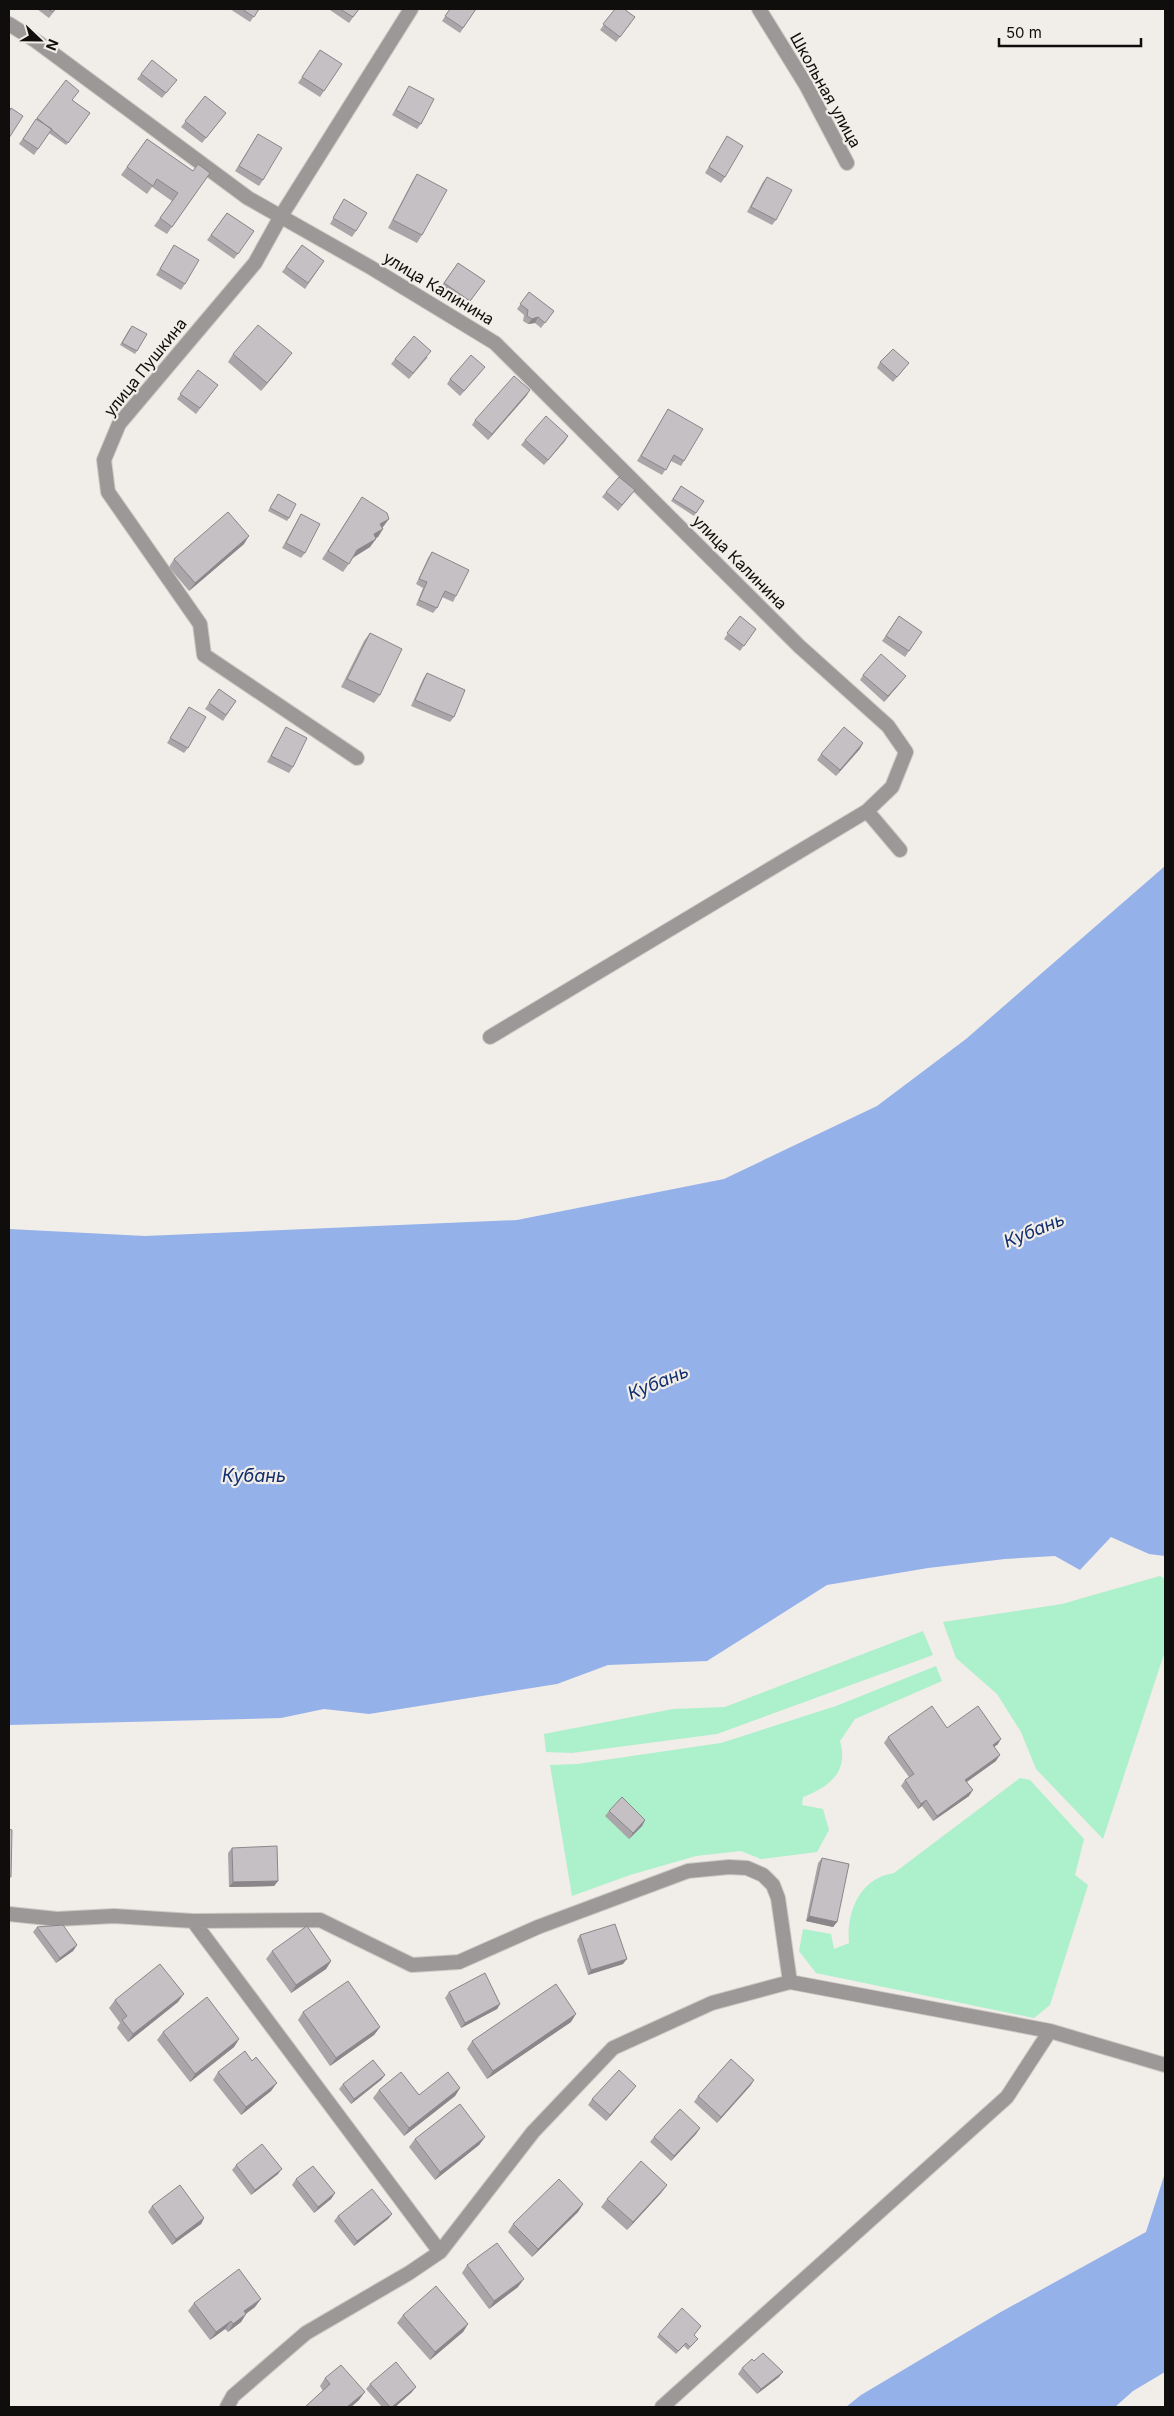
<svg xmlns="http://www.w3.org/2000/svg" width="1174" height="2416" font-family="Inter,sans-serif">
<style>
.green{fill:#acf0cc}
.water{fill:#94b1ea}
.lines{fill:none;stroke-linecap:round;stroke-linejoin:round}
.minor-casing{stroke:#cdc9c5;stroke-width:16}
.minor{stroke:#9b9897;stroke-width:14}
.wall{fill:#a9a5a9}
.shaded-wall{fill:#8a8689}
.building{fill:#c5c0c4;stroke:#8a8689}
.labels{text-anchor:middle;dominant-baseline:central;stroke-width:4.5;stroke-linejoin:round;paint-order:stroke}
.street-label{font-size:16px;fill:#100e0d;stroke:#f1ede8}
.water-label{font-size:18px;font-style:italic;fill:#112e6e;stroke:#f1ede8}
</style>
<rect width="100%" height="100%" fill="#f1ede8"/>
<!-- green -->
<path class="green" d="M1160,1576l5,3v72l-62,188 -67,-70 -15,-37 -24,-38 -41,-36 -13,-36 119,-18z
M923,1631l10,24 -216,79 -145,19 -26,-1 -2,-18 129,-25 52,-2z
M936,1666l6,15 -87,38 -15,22c9,31 -11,46 -37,56l-1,8 21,4 6,21 -12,22 -56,7 -20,-8 -45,5 -66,19 -58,21 -22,-131 27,-1 144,-21 115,-37z
M1020,1778l10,2 54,59 -9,36 13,10 -38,120 -16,13 -218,-45 -17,-22 4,-22 28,5 3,15 15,-6c-3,-31 11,-65 45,-70z"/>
<!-- water -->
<path class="water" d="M1165,866v690l-16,-2 -38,-17 -31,33 -25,-14 -50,3 -77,9 -101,17 -120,76 -99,4 -51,19 -188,30 -45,-5 -43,9 -272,7v-496l136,7 372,-16 207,-41 153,-73 89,-67z
M1165,2173v199l-32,19 -18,16h-269l15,-12 138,-82 147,-81z"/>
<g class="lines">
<defs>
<path id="minor" d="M759,9l47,76 41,78
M9,24l27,17 212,157 122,69 125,76 304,303 89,80 18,26 -14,35 -25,24 33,39
M357,758l-153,-103 -4,-31 -92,-132 -4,-32 15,-36 136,-161 26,-47 130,-207
M490,1037l377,-226
M9,1914l48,5 57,-3 79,5 127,-1 92,45 47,-3 79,-35 150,-56 41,-4 18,1 16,7 10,10 5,13 12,84
M193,1921l247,331
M227,2407l6,-11 73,-63 103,-60 31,-21 93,-120 80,-84 99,-45 78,-21 260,49 115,34
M662,2407l345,-310 43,-66"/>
</defs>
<!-- minor casing -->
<use href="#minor" class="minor-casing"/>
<!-- minor -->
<use href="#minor" class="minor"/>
</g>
<!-- wall -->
<path class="wall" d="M37,9h19l-7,9z
M230,9h29l-9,13z
M331,9h28l-10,14 -19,-13z
M450,9h26l-16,24 -18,-12z
M615,9l16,14 -15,19 -16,-12z
M320,50l22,14 -22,33 -22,-14z
M141,74l36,6 -15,18 -25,-19z
M409,86l12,38 -4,5 -25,-14z
M205,96l21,17 -24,30 -21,-16z
M72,100l18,13 -24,32 -17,-12 -15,22 -15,-11 18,-26z
M258,134l5,46 -4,6 -24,-15z
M727,136l-2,41 -4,6 -16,-10z
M147,139l46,32 17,2 -43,61 -13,-8 18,-25 -20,-14 -5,7 -26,-19z
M417,174l5,61 -5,8 -29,-15 24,-46z
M767,177l9,43 -4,5 -25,-13 16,-30z
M344,199l12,32 -4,6 -22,-13z
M227,213l27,18 -20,28 -27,-19z
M174,245l11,39 -4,6 -25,-15z
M302,245l22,16 -19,28 -23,-17z
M458,263l27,18 -19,26 -26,-19z
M529,292l25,19 -13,17 -6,-5 -7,1 -5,-3 1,-6 -7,-6z
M130,328l17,6 -12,20 -15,-9z
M233,354l53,7 -25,30 -33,-29z
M428,357l-19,22 -18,-15 4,-5z
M880,362l25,6 -12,14 -16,-14z
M198,370l20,15 -22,29 -19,-15z
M481,372l-21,24 -13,-12 3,-5z
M527,395l-39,45 -16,-15 3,-5z
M668,409l16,52 -3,5 -10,-5 -9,14 -25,-14z
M568,436l-24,29 -23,-20 4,-5z
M681,486l23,15 -10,15 -23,-15z
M606,492l25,3 -13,16 -16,-14z
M278,494l11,24 -2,3 -19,-10z
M362,497l21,30 -5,10 -3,1 -5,9 -17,11 -10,14 -21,-13z
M301,514l4,39 -4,5 -19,-10 16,-29z
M244,544l-55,47 -20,-24 5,-8z
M432,552l24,44 -3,6 -11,-5 -5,11 -4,5 -17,-8 7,-17 -7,-4 12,-26z
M740,616l16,13 -16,22 -16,-12z
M899,616l23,16 -17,25 -23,-16z
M370,633l10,62 -6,8 -33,-16 23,-46z
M427,673l27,44 -4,5 -39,-16 12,-27z
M863,675l39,6 -18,21 -24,-22z
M219,689l17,12 -13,20 -18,-12z
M189,707l-1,41 -4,5 -17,-10z
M286,727l7,40 -4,6 -22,-11 16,-29z
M863,743l-27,33 -19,-16 4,-6z
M947,1728l51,16 -4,3 2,14 -29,21 2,14 -36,25 -11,-15 -4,3 -17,-23 4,-6 4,-3 -25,-34 4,-6z
M609,1811l36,9 -3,6 -13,13 -24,-23z
M232,1848l46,33 -4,5 -45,1 -1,-34z
M822,1858l15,64 -4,5 -27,-6 12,-58z
M37,1927l40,18 -4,6 -17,12 -23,-31z
M580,1935l43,29 -35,11 -11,-35z
M272,1951l59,10 -5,8 -35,24 -25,-34z
M449,1992l51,12 -3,5 -36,19 -16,-30z
M115,2000l63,2 -50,40 -11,-14 3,-5 -11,-15z
M303,2012l77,15 -6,8 -44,31 -32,-46z
M571,2022l-84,57 -20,-30 5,-8z
M163,2032l76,7 -5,8 -44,35 -33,-42z
M218,2072l53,19 -30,24 -28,-35z
M385,2075l-4,5 -30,24 -12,-15 4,-5z
M751,2085l-34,38 -23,-21 4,-6z
M636,2086l-4,5 -26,30 -18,-16 4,-6z
M460,2088l-5,8 -51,40 -31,-38 6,-8 40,5z
M700,2128l-4,6 -25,27 -21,-19 4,-5z
M485,2137l-6,8 -44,35 -26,-33 6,-8z
M236,2165l42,9 -27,21 -19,-25z
M296,2179l39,14 -4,6 -17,14 -22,-28z
M667,2185l-6,8 -34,37 -26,-23 6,-8z
M583,2204l-5,8 -46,45 -24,-25 5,-8z
M152,2206l52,12 -3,6 -29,21 -24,-33z
M392,2214l-4,5 -34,27 -20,-25 4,-5z
M467,2265l51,22 -29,22 -27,-36z
M194,2303l61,4 -9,7 -5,8 -13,10 -3,-3 -15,11 -22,-29z
M403,2315l65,9 -5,8 -33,28 -33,-37z
M701,2326l-7,9 2,6 -8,9 -4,-4 -8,8 -19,-17 2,-3z
M754,2361l25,16 -22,17 -19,-20 4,-6z
M325,2378l34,22 -8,7h-46l18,-16 -3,-5z
M370,2384l42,8 -17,15h-13l-16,-18z"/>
<!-- shaded-wall -->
<path class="shaded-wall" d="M538,317l-3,6 -7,1 4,-5z
M292,353l-6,8 -25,30 6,-8z
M530,390l-3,5 -39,45 4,-6z
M568,436l-3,5 -21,24 4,-5z
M389,519l-6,8 -8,5 5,-8z
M383,529l-5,8 -10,5 6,-8z
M249,536l-5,8 -55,47 6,-8z
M376,539l-6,8 -18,11 5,-8z
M906,676l-4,5 -18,21 4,-6z
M863,743l-3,6 -24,27 4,-6z
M1001,1739l-3,5 -9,7 4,-6z
M1000,1755l-4,6 -34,24 3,-5z
M973,1790l-4,6 -36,25 4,-5z
M926,1800l-4,6 -4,3 3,-5z
M645,1820l-3,6 -13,13 4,-6z
M278,1881l-4,5 -45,1 4,-5z
M809,1916l28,6 -4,5 -27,-6z
M77,1945l-4,6 -17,12 4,-5z
M627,1959l-4,5 -35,11 3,-5z
M331,1961l-5,8 -35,24 5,-8z
M184,1994l-6,8 -50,40 5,-8z
M500,2004l-3,5 -36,19 4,-5z
M576,2014l-5,8 -84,57 6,-8z
M380,2027l-6,8 -44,31 6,-8z
M239,2039l-5,8 -44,35 5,-8z
M385,2075l-4,5 -30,24 3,-5z
M754,2080l-3,5 -34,38 4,-6z
M277,2083l-6,8 -30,24 5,-8z
M636,2086l-4,5 -26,30 4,-6z
M460,2088l-5,8 -51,40 5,-8z
M700,2128l-4,6 -25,27 3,-5z
M485,2137l-6,8 -44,35 5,-8z
M282,2169l-4,5 -27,21 4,-5z
M667,2185l-6,8 -34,37 6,-8z
M335,2193l-4,6 -17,14 4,-6z
M583,2204l-5,8 -46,45 6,-8z
M392,2214l-4,5 -34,27 3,-5z
M204,2218l-3,6 -29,21 4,-6z
M524,2279l-6,8 -29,22 5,-8z
M261,2299l-6,8 -17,12 6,-8z
M246,2314l-5,8 -13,10 5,-8z
M231,2321l-6,8 -15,11 6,-8z
M468,2324l-5,8 -33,28 5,-8z
M783,2372l-4,5 -22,17 4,-5z
M416,2387l-4,5 -17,15h-3z
M365,2392l-6,8 -8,7h-4z"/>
<!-- building -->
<path class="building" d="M48,9h7l-2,3z
M242,9h17l-5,8z
M340,9h19l-6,8z
M450,9h26l-13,19 -18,-12z
M615,9h9l11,8 -15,20 -17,-13z
M320,50l22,14 -18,27 -22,-14z
M152,60l25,20 -11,13 -25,-19z
M66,80l13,11 -7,9 18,13 -22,30 -31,-25z
M409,86l25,13 -13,25 -25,-14z
M205,96l21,17 -20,25 -21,-17z
M11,108l12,8 -14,22v-26z
M36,119l16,10 -14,20 -15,-10z
M258,134l24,14 -19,32 -24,-14z
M727,136l16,10 -18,31 -16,-10z
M147,139l46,32 5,-7 12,9 -38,54 -12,-9 18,-25 -21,-14 -4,7 -26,-19z
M417,174l30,16 -25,45 -29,-15z
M767,177l25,13 -16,30 -25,-13z
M344,199l23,14 -11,18 -23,-13z
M227,213l27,18 -16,23 -27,-19z
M174,245l25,15 -14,24 -25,-15z
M302,245l22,16 -16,22 -22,-16z
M458,263l27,18 -15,20 -26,-18z
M529,292l25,19 -9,12 -7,-6 -6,2 -5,-3 1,-6 -8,-6z
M258,325l34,28 -25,30 -34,-29z
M132,326l15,8 -10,17 -15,-8z
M414,336l17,15 -18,22 -18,-14z
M893,349l16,14 -12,14 -17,-15z
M471,355l14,12 -21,24 -14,-12z
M198,370l20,15 -18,23 -20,-14z
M514,376l16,14 -38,44 -17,-14z
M668,409l35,20 -19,32 -10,-6 -8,15 -25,-14z
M546,416l22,20 -20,24 -23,-20z
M619,477l16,13 -13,15 -16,-13z
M681,486l23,15 -8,12 -23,-14z
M278,494l18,10 -7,14 -19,-10z
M362,497l25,16 2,6 -9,5 3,5 -9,5 2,5 -19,11 -8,14 -21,-13z
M228,512l21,24 -54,47 -21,-24z
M301,514l19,10 -15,29 -19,-10z
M432,552l37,18 -13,26 -11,-5 -8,17 -18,-8 8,-18 -8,-3z
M740,616l16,13 -12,17 -17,-13z
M899,616l23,16 -13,19 -23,-15z
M370,633l32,16 -22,46 -33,-16z
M881,654l25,22 -18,20 -25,-21z
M427,673l38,17 -11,27 -39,-17z
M219,689l17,12 -10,14 -17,-12z
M189,707l17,10 -18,31 -18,-10z
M286,727l21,11 -14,29 -22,-11z
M844,727l19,16 -23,27 -19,-16z
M932,1706l15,22 31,-22 23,33 -8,6 7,10 -35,25 8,10 -36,26 -11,-16 -5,4 -16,-24 9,-6 -26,-37z
M622,1797l23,23 -12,13 -24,-22z
M9,1829l3,1 -1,47h-2z
M277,1846l1,35 -45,1 -1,-34z
M822,1858l27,6 -12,58 -28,-6z
M615,1924l12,35 -36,11 -11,-35z
M63,1925l14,20 -17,13 -23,-31z
M307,1926l24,35 -35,24 -24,-34z
M160,1964l24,30 -51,40 -11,-14 5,-4 -12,-16z
M485,1973l15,31 -35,19 -16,-31z
M348,1981l32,46 -44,31 -33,-46z
M556,1984l20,30 -83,57 -21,-30z
M207,1997l32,42 -44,35 -32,-42z
M245,2051l7,10 4,-4 21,26 -31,24 -28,-35z
M731,2059l23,21 -33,37 -23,-21z
M373,2060l12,15 -31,24 -11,-15z
M619,2070l17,16 -26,29 -18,-16z
M401,2072l18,23 29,-23 12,16 -51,40 -30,-38z
M460,2104l25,33 -45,35 -25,-33z
M680,2109l20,19 -26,28 -20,-19z
M262,2144l20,25 -27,21 -19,-25z
M641,2161l26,24 -34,37 -26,-23z
M313,2166l22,27 -17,14 -22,-28z
M559,2179l24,25 -45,45 -25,-25z
M180,2185l24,33 -28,21 -24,-33z
M372,2189l20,25 -35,27 -19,-25z
M497,2243l27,36 -30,22 -27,-36z
M239,2269l22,30 -17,12 2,3 -13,10 -2,-3 -15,11 -22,-29z
M436,2286l32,38 -33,28 -32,-37z
M682,2308l19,18 -7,9 4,4 -8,8 -4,-4 -8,8 -19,-17z
M763,2353l20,19 -22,17 -19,-21 10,-9 2,2z
M396,2362l20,25 -24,20h-2l-20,-23z
M341,2365l24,27 -18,15h-42l25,-23 -5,-6z"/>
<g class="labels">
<!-- street labels -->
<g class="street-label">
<text transform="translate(826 90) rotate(61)">Школьная улица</text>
<text transform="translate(439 288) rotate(31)">улица Калинина</text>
<text transform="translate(145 367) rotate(-51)">улица Пушкина</text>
<text transform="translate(740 562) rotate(45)">улица Калинина</text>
</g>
<!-- water labels -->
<g class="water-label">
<text transform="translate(1034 1230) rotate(-22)">Кубань</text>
<text transform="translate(658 1382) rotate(-22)">Кубань</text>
<text x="254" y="1475">Кубань</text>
</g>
</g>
<!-- border -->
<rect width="1174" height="2416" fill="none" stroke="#100e0d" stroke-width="20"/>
<!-- north arrow -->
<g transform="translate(40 40) rotate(112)" stroke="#f1ede8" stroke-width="4" paint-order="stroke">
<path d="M0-4L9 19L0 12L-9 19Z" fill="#100e0d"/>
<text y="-8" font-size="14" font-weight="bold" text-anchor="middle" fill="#100e0d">N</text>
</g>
<!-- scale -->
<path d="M999 38v8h142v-8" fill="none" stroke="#100e0d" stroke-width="2.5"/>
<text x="1006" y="38" font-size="15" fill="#100e0d" stroke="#f1ede8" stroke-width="4" paint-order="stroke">50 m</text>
</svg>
